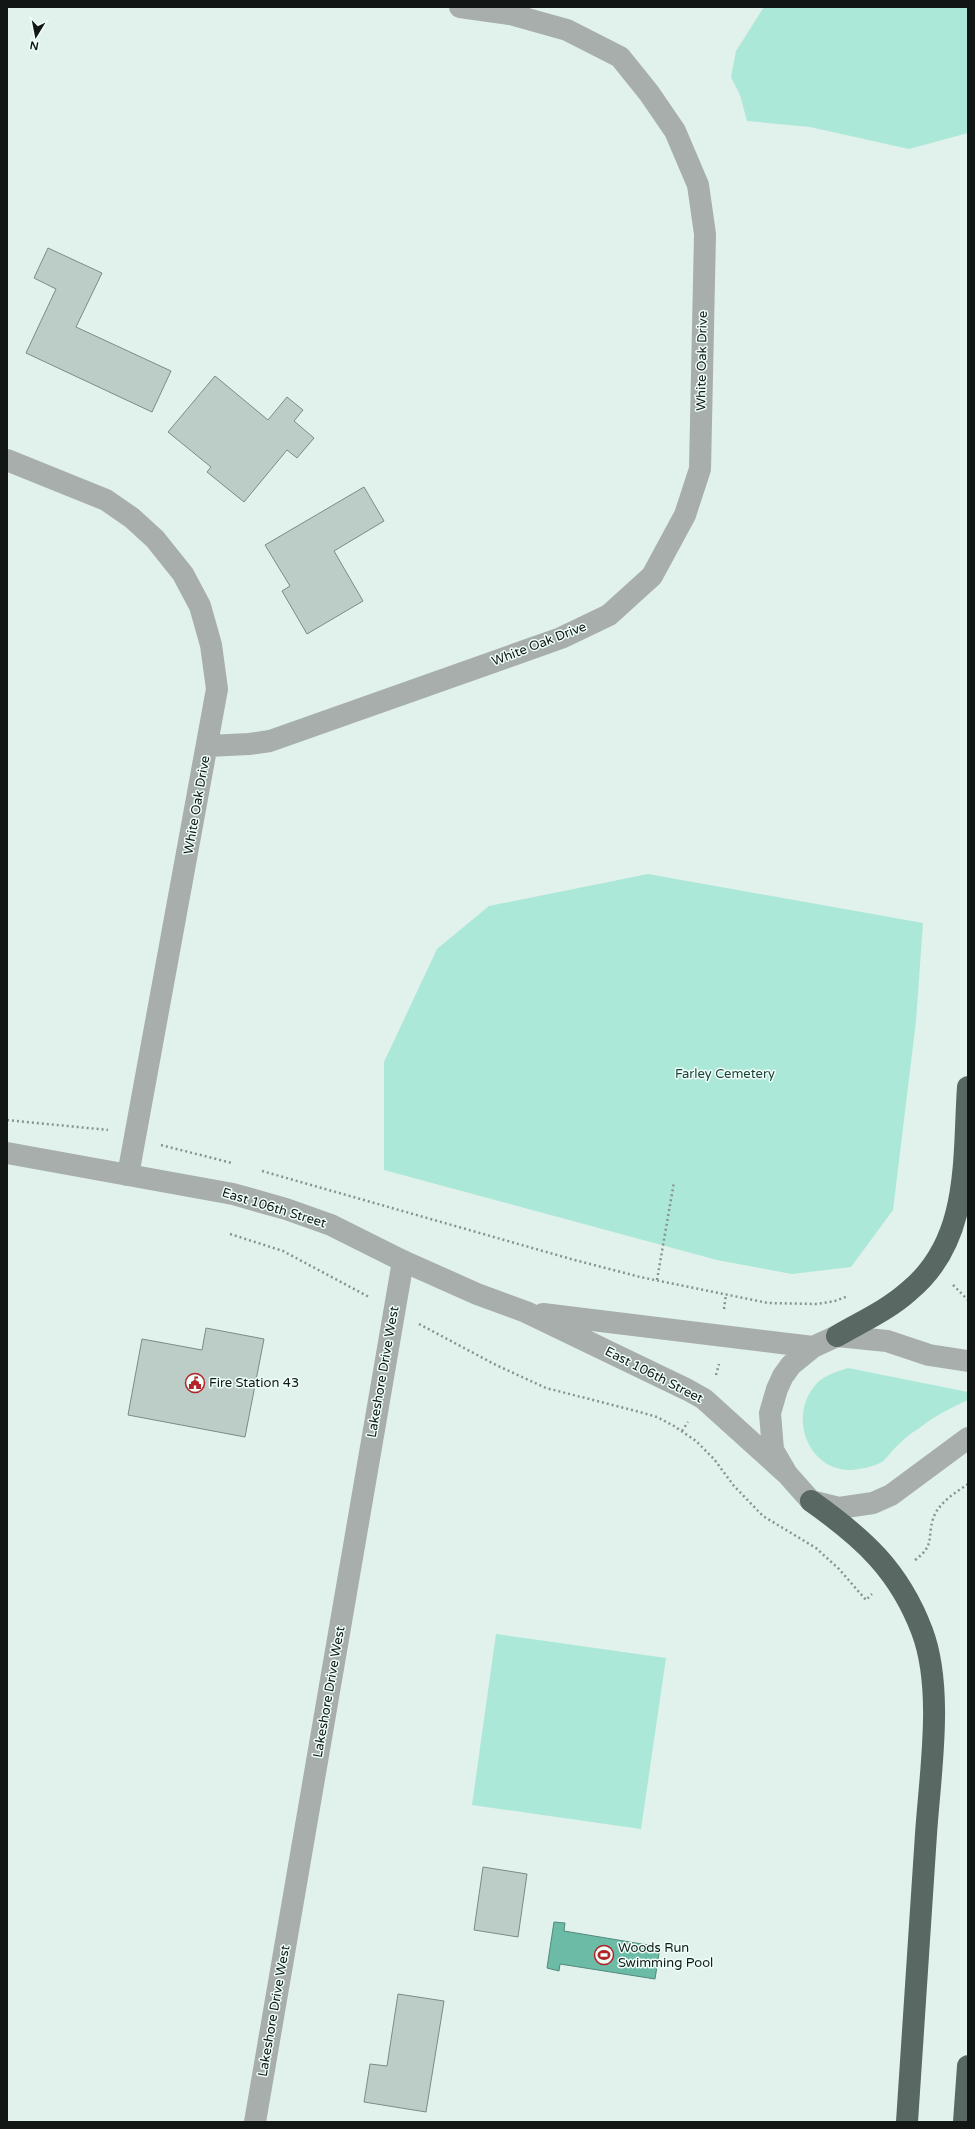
<svg xmlns="http://www.w3.org/2000/svg" width="975" height="2129" font-family="'Varela Round',sans-serif">
<style>
.green{fill:#ace8d7}
.water{fill:#6bbba6;stroke:#508a7b}
.building{fill:#bcccc7;stroke:#7c8b86}
.lines{fill:none;stroke-linecap:round;stroke-linejoin:round}
.path{stroke:#889390;stroke-width:2.5;stroke-dasharray:2 3;stroke-linecap:butt}
.minor{stroke:#a7aeac;stroke-width:22}
.tertiary{stroke:#a7aeac;stroke-width:22}
.motorway{stroke:#596863;stroke-width:22}
.labels{text-anchor:middle;dominant-baseline:central;stroke-width:3;stroke-linejoin:round;paint-order:stroke}
.street-label{font-size:13px;fill:#121716;stroke:#eefff9}
.park-label{font-size:13px;fill:#1e443a;stroke:#eefff9}
.poi-label{font-size:13px;fill:#121716;stroke:#eefff9;text-anchor:start}
</style>
<rect width="100%" height="100%" fill="#e1f1ec"/>
<!-- green -->
<path class="green" d="M764,7h204v126l-59,16 -99,-22 -63,-6 -7,-26 -9,-18 5,-26z
M648,874l275,49 -7,98 -23,189 -42,57 -59,7 -75,-14 -333,-90v-108l53,-113 52,-43z
M848,1368l120,24v8c-18,8 -35,17 -50,29 -7,4 -13,9 -19,15 -6,5 -11,13 -17,18 -5,3 -16,6 -23,7 -48,9 -75,-52 -41,-87 8,-7 20,-11 30,-14z
M496,1634l170,24 -25,171 -169,-24z"/>
<!-- water -->
<path class="water" d="M554,1922l11,1 -1,8 96,16 -5,32 -95,-15 -1,7 -12,-3z"/>
<!-- building -->
<path class="building" d="M48,248l54,25 -26,54 95,44 -19,41 -126,-59 30,-64 -22,-11z
M215,376l53,44 19,-23 16,13 -9,11 20,17 -17,20 -10,-8 -43,52 -37,-30 4,-5 -43,-35z
M364,487l20,34 -50,30 29,50 -56,33 -25,-43 8,-5 -25,-41z
M206,1328l58,11 -19,98 -117,-22 14,-76 60,11z
M483,1867l44,7 -9,63 -44,-7z
M398,1994l46,7 -18,111 -62,-10 6,-38 17,2z"/>
<g class="lines">
<!-- path -->
<path class="path" d="M7,1120l101,10
M161,1145l71,18
M262,1171l309,88 69,18 128,26 49,1 18,-3 13,-5
M230,1234l53,17 86,46
M657,1280l17,-98
M953,1285l15,15
M724,1309l2,-15
M419,1324l77,41 50,23 94,24 17,5 17,9 22,15 18,18 20,27 29,30 53,32 23,21 27,31 6,-6
M716,1375l3,-11
M682,1431l6,-9
M915,1560c20,-15 12,-21 18,-41 5,-16 22,-26 35,-35"/>
<!-- minor -->
<path class="minor" d="M7,460l99,40 26,18 23,21 28,35 17,32 11,39 6,44 -89,486
M208,746l41,-2 21,-3 291,-103 48,-23 43,-39 33,-61 15,-46 5,-235 -7,-49 -23,-54 -26,-38 -29,-36 -53,-27 -57,-16 -50,-7
M255,2122l148,-861"/>
<!-- tertiary -->
<path class="tertiary" d="M7,1153l226,41 53,15 45,16 72,36 74,33 49,18 162,78 16,9 83,75
M543,1314l270,33
M968,1361l-39,-6 -42,-14 -50,-5 -24,11 -22,18 -8,11 -6,13 -7,24 3,37 14,24 24,27 28,7 34,-5 18,-8 77,-57"/>
<!-- motorway -->
<path class="motorway" d="M837,1336c24,-14 51,-26 72,-45 62,-51 54,-132 59,-204
M811,1501c52,37 88,69 111,130 22,58 8,142 4,203 -6,96 -13,192 -19,288
M964,2122l4,-56"/>
</g>
<!-- icons -->
<defs>
<symbol id="civic-ring" viewBox="-11 -11 22 22"><circle r="9.5" fill="#eefff9" stroke="#b42329" stroke-width="1.5"/><path d="M-.6-6.5H3V-4.5H.6V-3L4-1V1h2V6H-6V1h2V-1L-.6-3ZM-1.2 2.5V6h2.4V2.5Z" fill="#b42329"/></symbol>
<symbol id="stadium-ring" viewBox="-11 -11 22 22"><circle r="9.5" fill="#eefff9" stroke="#b42329" stroke-width="1.5"/><path d="M0-5a6.5 5 0 1 0 0 10a6.5 5 0 1 0 0-10ZM-3.5-1.8h7v3.6h-7Z" fill="#b42329"/></symbol>
</defs>
<g fill-rule="evenodd">
<use href="#civic-ring" x="184" y="1372" width="22" height="22"/>
<use href="#stadium-ring" x="593" y="1944" width="22" height="22"/>
</g>
<g class="labels">
<!-- street labels -->
<g class="street-label">
<text transform="translate(702 361) rotate(-89)">White Oak Drive</text>
<text transform="translate(539 644) rotate(-21)">White Oak Drive</text>
<text transform="translate(197 805) rotate(-80)">White Oak Drive</text>
<text transform="translate(274 1208) rotate(17)">East 106th Street</text>
<text transform="translate(383 1372) rotate(-80)">Lakeshore Drive West</text>
<text transform="translate(654 1375) rotate(27)">East 106th Street</text>
<text transform="translate(329 1692) rotate(-80)">Lakeshore Drive West</text>
<text transform="translate(274 2011) rotate(-80)">Lakeshore Drive West</text>
</g>
<!-- park labels -->
<g class="park-label">
<text x="725" y="1074">Farley Cemetery</text>
</g>
<!-- poi labels -->
<g class="poi-label">
<text x="209" y="1383">Fire Station 43</text>
<text x="618" y="1948">Woods Run<tspan x="618" dy="15">Swimming Pool</tspan></text>
</g>
</g>
<!-- border -->
<rect width="975" height="2129" fill="none" stroke="#121716" stroke-width="16"/>
<!-- north arrow -->
<g transform="translate(36 36) rotate(190)" stroke="#eefff9" stroke-width="3" paint-order="stroke">
<path d="M0-3L7 15L0 10L-7 15Z" fill="#121716"/>
<text y="-6" font-size="11" font-weight="bold" text-anchor="middle" fill="#121716">N</text>
</g>
</svg>
